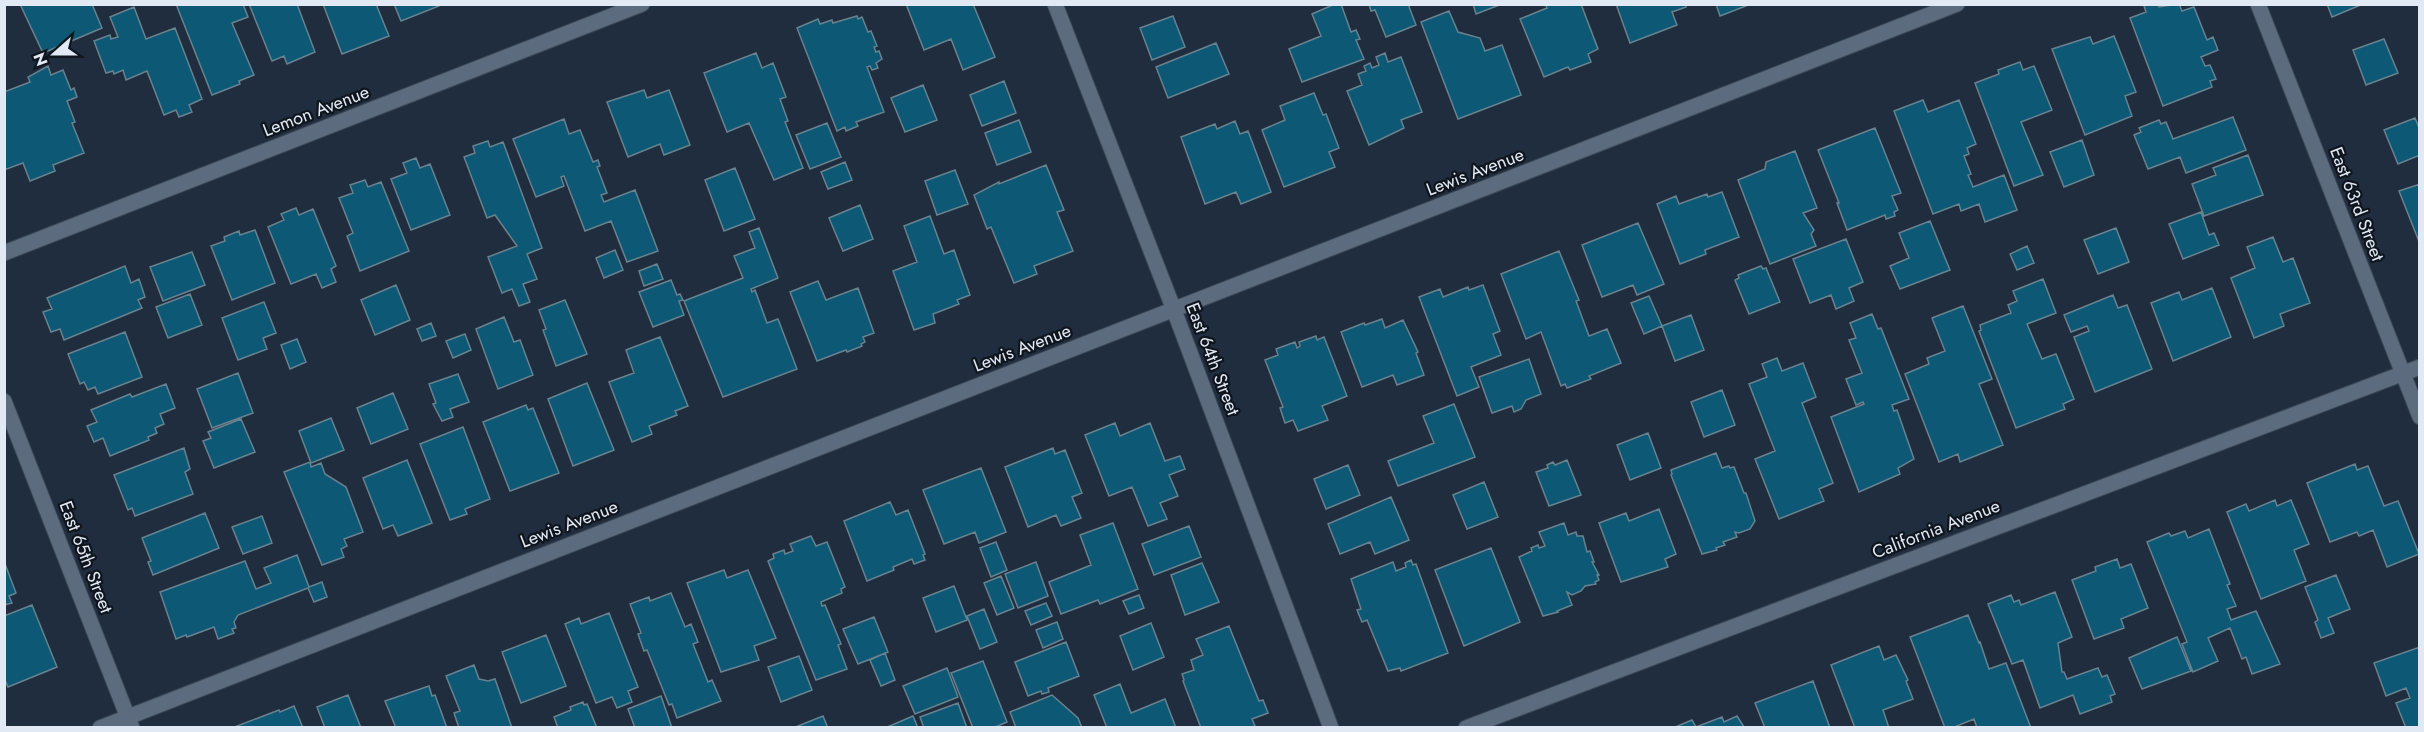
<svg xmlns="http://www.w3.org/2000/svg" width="2424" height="732" font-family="Jost,sans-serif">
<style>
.building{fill:#0c5875;stroke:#69828f;stroke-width:1.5}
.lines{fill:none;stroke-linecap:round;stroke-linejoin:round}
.street-casing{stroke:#3d4856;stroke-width:17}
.street{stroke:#5c6c7e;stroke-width:15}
.labels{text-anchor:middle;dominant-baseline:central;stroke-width:4.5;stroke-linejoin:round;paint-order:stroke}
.street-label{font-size:18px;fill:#e0e9f4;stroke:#0f151d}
</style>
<rect width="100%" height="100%" fill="#202d3e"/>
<!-- building -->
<path class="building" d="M20,4h72l10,24 -59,25z
M176,4h67l5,13 -16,6 22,52 -15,6 1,3 -28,11z
M249,4h48l18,48 -28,12 -3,-8 -12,5z
M323,4h53l13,32 -47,18z
M394,4h45v2l-38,15z
M906,4h67l22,53 -32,13 -12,-31 -27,11z
M1335,4h6l10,28 5,-2 4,9 -4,1 8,19 -62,23 -13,-33 32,-13 -9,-22z
M1369,4h39l8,21 -30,12 -11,-27 -4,1z
M1473,4h29l-26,10z
M1545,4h36l17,45 -10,5 3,8 -21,8 -2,-3 -24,10 -24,-58 27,-11z
M1616,4h69l1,3 -14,5 5,13 -47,18z
M1716,4h35l-31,12z
M2149,4h10v3l20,-3 3,7 12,-4 13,33 6,-3 5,13 -17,7 4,9 5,-1 6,14 -6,2 2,6 -49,19 -33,-88 16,-6 -2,-6z
M2327,4h36l-31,13z
M134,7l12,32 29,-11 27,71 -13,6 3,7 -13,5 -3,-7 -12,5 -17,-44 -21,9 -3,-10 -9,4 -1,-3 -7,2 -12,-32 16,-6 1,4 7,-2 -8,-20z
M1449,11l9,21 22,6 5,13 17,-6 19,50 -63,24 -37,-97z
M857,16l1,3 4,-2 6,15 3,-1 6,15 -3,1 2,5 3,-1 3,8 -6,4 2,5 -6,2 -2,-4 -3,1 17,45 -28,10 2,4 -12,5 -1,-4 -8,4 -40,-103 21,-9 2,5 12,-4 1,3z
M1173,16l12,31 -33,13 -12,-32z
M2114,36l22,56 -11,4 7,20 -47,19 -33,-86 38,-12 3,7z
M2384,39l14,34 -32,12 -13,-35z
M1216,43l13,31 -61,24 -12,-31z
M756,53l6,15 11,-5 13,34 -6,2 8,22 -3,1 18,46 -29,12 -25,-57 -22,9 -23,-59z
M1385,53l3,9 13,-5 21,55 -21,8 3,8 -35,17 -22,-54 15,-6 -4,-11 8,-3 -2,-5 6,-3 2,5 7,-3 -3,-8z
M2020,62l3,8 11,-4 18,44 -31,12 22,53 -29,11 -39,-103 24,-9 -1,-4z
M48,66l3,9 12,-5 8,20 3,-2 3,9 -10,4 8,21 -3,1 12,30 -31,12 2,6 -25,10 -7,-18 -19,7v-78l26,-10 -2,-5z
M1004,81l12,32 -34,13 -12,-31z
M923,85l14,35 -32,12 -14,-34z
M644,90l3,8 22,-8 21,55 -26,10 -4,-11 -32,13 -21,-55z
M1314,93l9,22 3,-1 13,34 -10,4 6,15 -51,20 -22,-57 23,-10 -5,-14z
M1923,100l5,12 31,-12 17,44 -9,4 2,6 -5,2 7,18 -3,1 5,12 31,-12 13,35 -32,12 -6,-18 -18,7 -2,-7 -26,10 -39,-103z
M2233,117l13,33 -60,23 -6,-16 -32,12 -14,-34 7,-3 -2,-4 20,-8 2,4 5,-2 7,17z
M2415,118l5,12v25l-22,9 -14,-34z
M564,119l5,15 11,-4 13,32 5,-2 2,6 -3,1 10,26 -6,2 3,7 31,-12 23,61 -31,11 -16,-41 -26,10 -21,-55 -3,1 3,9 -28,11 -23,-58z
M1019,120l12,32 -34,13 -12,-32z
M1235,121l5,13 8,-3 23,61 -30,12 -5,-12 -31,12 -24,-67 34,-13 2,5z
M827,123l14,34 -31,12 -14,-34z
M1875,128l26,65 -9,3 6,14 -4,2 1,4 -9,3 -1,-4 -38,15 -10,-27h2l-21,-53z
M2082,140l12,35 -30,12 -14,-35z
M488,141l2,6 13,-5 39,106 -15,6 10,25 -14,5 7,18 -11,4 -7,-17 -10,4 -14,-36 29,-11 -22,-31 -8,3 -23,-61 11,-4 -2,-7z
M1795,151l22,57 -14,5 11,17 -3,4 5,12 -46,18 -32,-84 27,-11 1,-7z
M2248,155l15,40 -59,21 -12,-32 24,-9 -3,-7z
M416,158l4,10 10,-4 20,51 -39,15 -20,-51 16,-6 -4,-10z
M845,162l7,18 -24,9 -7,-17z
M1046,165l18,45 -7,2 16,39 -39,15 3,8 -23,9 -23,-56 -4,2 -13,-34 25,-13v2z
M735,168l20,51 -31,12 -19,-51z
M955,170l13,34 -31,11 -12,-34z
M365,180l3,7 13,-5 28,69 -49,20 -13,-35 6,-3 -14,-35 14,-5 -3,-8z
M2420,184v60l-21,-53z
M1722,192l17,45 -34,13 1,4 -26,10 -23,-60 19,-8 3,8 28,-10 1,3z
M860,205l13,34 -30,12 -14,-33z
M296,208l3,7 14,-6 23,57 -5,3 5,13 -14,6 -6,-14 -25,10 -23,-57 16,-7 -3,-6z
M2201,212l8,23 5,-2 5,12 -36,14 -14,-35z
M930,216l14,38 10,-4 16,45 -13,5 2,4 -26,10 2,9 -21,7 -21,-59 24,-9 -13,-36z
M1930,221l20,49 -50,19 -10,-23 19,-8 -10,-25z
M1638,223l26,61 -27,11 -4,-10 -31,12 -20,-52z
M759,228l19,50 -27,11 1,3 3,-2 12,33 11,-4 19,50 -74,28 -39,-96 59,-23 -9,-22 21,-8 -6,-16z
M2116,228l13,34 -31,12 -14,-34z
M255,230l20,53 -43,17 -21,-54 14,-5 -1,-4 15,-6 1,4z
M2273,237l10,25 10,-4 17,45 -30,11 4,12 -30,12 -23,-60 24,-10 -8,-21z
M1846,239l17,43 -14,6 5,13 -18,8 -5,-14 -21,8 -17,-44z
M2027,246l7,17 -17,7 -7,-16z
M615,250l8,20 -19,8 -8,-20z
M1559,251l20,49 -3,1 13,35 18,-7 14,34 -32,13 2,3 -24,9 -2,-4 -4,2 -20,-54 -15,7 -25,-65z
M192,252l13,33 -42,16 -13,-34z
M657,264l6,15 -19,7 -5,-15z
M125,266l6,17 8,-4 6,18 -7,3 4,8 -78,32 -4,-11 -9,3 -8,-20 9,-3 -5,-11z
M1761,266l2,3 3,-1 14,34 -31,12 -14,-34 4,-2 -1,-3z
M2043,279l13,34 -29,11 15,35 14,-5 18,45 -11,5 2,5 -49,19 -37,-97 2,-1 -1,-5 31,-12 -3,-8 9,-4 -4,-10z
M671,280l6,15 3,-1 3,6 -4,1 5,14 -31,12 -14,-35z
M818,281l8,19 32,-12 16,45 -11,4 2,5 -4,2 1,2 -15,6 -1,-2 -29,11 -27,-69z
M396,285l14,35 -35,15 -14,-35z
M1483,285l17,46 -7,3 8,21 -30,12 8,20 -22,9 -38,-99 21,-8 3,8 25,-10 1,3z
M2212,288l19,49 -58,24 -22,-58 28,-11 3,8z
M190,294l12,31 -34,13 -12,-31z
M2113,295l5,13 9,-3 25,64 -57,23 -21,-55 15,-6 -2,-5 -16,6 -7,-17z
M1649,296l13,30 -18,8 -13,-31z
M565,300l22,54 -31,12 -13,-36 3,-1 -7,-19z
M264,302l12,31 -13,5 4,11 -29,11 -16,-42z
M1963,306l29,73 -13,5 24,61 -43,17 -2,-8 -19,8 -34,-88 24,-10 -2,-6 18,-7 -13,-33z
M1872,314l6,15 3,-1 28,71 -17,6 2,6 3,-1 17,49 -16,9 2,6 -41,18 -28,-75 33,-13 -1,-2 -7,3 -10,-26 16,-6 -13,-33 7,-2 -6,-15z
M1691,315l13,35 -29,11 -13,-35z
M504,317l10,25 6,-2 13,35 -35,14 -22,-60z
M1382,319l3,9 18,-8 15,32 -2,1 8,22 -27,10 -4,-10 -31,12 -21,-55 23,-9 1,2z
M431,323l5,13 -14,5 -5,-12z
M125,332l17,45 -44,17 -3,-7 -7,3 -4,-8 -4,2 -12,-30z
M465,334l6,16 -18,8 -7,-17z
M1316,336l1,4 7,-3 23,59 -25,10 6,14 -30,11 -5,-11 -8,3 -5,-15 3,-1 -18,-47 13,-5 -2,-6 19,-7 2,6 3,-2 -1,-4z
M660,337l28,69 -13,5 2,4 -28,11 3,8 -20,8 -23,-60 25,-9 -8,-23z
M297,339l9,23 -16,7 -9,-24z
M1777,358l5,13 21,-8 13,34 -14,6 31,80 -14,6 5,12 -45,18 -24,-60 20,-8 -26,-67 18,-7 -5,-13z
M1529,359l12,35 -15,6 -5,9 -7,3 -2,-6 -20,7 -13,-36z
M238,373l15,40 -41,15 -15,-39z
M458,374l11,28 -19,7 3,8 -11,4 -9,-17 3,-1 -7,-19z
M587,383l27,67 -41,16 -25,-67z
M166,384l9,24 -15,6 4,10 -9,4 2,5 -9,4 1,3 -39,16 -7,-18 -9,4 -7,-16 10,-4 -6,-12 39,-16 2,3z
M1722,390l13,35 -31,12 -13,-35z
M393,393l15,36 -37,15 -14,-36z
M1454,404l21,53 -77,29 -10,-25 46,-18 -11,-27z
M526,405l2,5 5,-2 26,65 -49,18 -27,-69z
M331,418l13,32 -33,13 -12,-32z
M241,419l14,33 -41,16 -11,-27 8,-3 -3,-6z
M1115,423l5,13 30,-13 15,38 15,-5 5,13 -16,6 9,21 -18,7 7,16 -19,7 -16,-39 -23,9 -24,-61z
M463,427l27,72 -25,10 2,5 -17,6 -30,-76z
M1648,433l13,35 -31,12 -13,-35z
M184,448l6,21 -5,3 8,22 -58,22 -3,-8 -4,2 -14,-35z
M1053,448l2,6 10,-4 17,43 -10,4 9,21 -20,8 -5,-11 -28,12 -23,-60z
M1716,453l6,15 7,-2 1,2 4,-1 10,26h2l9,28 -5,8 -11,4 -4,-1 2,5 -14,5 2,3 -9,3 1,2 -15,4 -31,-79 1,-1 -1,-4z
M407,460l25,63 -34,13 -5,-11 -10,4 -20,-51z
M1567,460l14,35 -32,11 -13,-34 12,-4 -1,-3 6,-3 2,3z
M310,462l1,5 10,-4 4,11 21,13 17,45 -19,7 3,7 -6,3 3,8 -22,8 -38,-93z
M2355,464l2,6 11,-4 16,40 14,-5 21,53 -32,13 -14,-37 -14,6 -2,-4 -27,10 -23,-59z
M1348,465l12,30 -34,14 -12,-30z
M981,468l25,64 -27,11 -4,-11 -31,12 -21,-54z
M1484,482l14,35 -31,12 -14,-34z
M1391,497l18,43 -34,14 -5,-12 -30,12 -12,-30z
M2275,500l2,6 14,-6 18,44 -15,6 12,31 -45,18 -34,-87 19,-8 3,7z
M890,502l6,13 12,-5 17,44 -2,1 2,5 -11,4 -2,-5 -19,8 1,3 -27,11 -23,-60z
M1659,509l17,45 -11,5 3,8 -47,15 -22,-59 27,-10 3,8z
M205,513l14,35 -66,27 -5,-13 3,-1 -9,-23z
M262,516l10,27 -29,11 -11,-27z
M1113,523l25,66 -38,15 -2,-4 -37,14 -12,-32 42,-17 -11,-30z
M1564,523l4,12 8,-3 1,4h6l4,16 3,-1 4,11h-2l7,13h-2l2,5 -4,2 1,2 -11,2 -4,5 -9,4 -5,-3 5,13 -15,6 1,1 -15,4 -24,-59 13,-6 -1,-3 7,-3 1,3 6,-2 -6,-14z
M1189,526l12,31 -47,18 -12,-31z
M2209,529l21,55 -3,1 9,21 -9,3 4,11 25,-9 24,53 -28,10 -6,-17 -4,2 -12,-31 -22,10 10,23 -25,11 -11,-28 5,-2 -40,-100 22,-9 2,3 14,-5 3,7z
M811,536l5,10 11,-4 18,45 -4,2 1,4 -21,9 1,4 3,-1 16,39 -3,1 9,24 -31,11 -48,-119 6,-3 -1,-4 11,-4 1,4 8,-3 -3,-7z
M996,542l11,28 -16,7 -11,-29z
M1491,548l29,74 -56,24 -29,-76z
M297,555l12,32 13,-5 5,15 -13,5 -6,-14 -70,27 -4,7 2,6 -4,1 2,4 -16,6 -4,-12 -27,10 -1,-2 -10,4 -16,-47 85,-31 11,28 15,-6 -7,-15z
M2117,559l3,9 11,-4 17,44 -27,11 3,9 -30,11 -22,-59 24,-9 -1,-4z
M1411,560l2,5 3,-1 32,89 -47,18 -1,-3 -12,3 -21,-51 -5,2 -5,-12 4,-1 -10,-30 42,-17 3,9 10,-4 -1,-4z
M4,561l12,32 -7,3 3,7 -8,2z
M1036,562l12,34 -30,12 -13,-34z
M1202,563l17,39 -34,13 -14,-40z
M724,570l3,8 21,-8 28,68 -22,8 5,14 -38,12 -34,-89z
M2336,575l14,34 -22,9 6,15 -13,5 -6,-16 3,-2 -13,-33z
M1001,576l13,32 -17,7 -13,-32z
M954,586l13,34 -31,12 -13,-34z
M2055,592l17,45 -14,6 4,29h2l3,7 31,-11 4,9 5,-2 8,19 -5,2 2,6 -32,12 -7,-19 -33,13 -17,-48 -11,4 -24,-60 23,-9 3,7 5,-2 2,5z
M671,593l14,34 6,-3 7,18 -5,2 15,38 4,-2 9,21 -44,17 -5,-14 -3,1 -22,-55 -3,1 -6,-17 3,-1 -11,-29 19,-7 1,4z
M1139,595l5,13 -15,6 -6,-13z
M1046,603l6,13 -21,9 -6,-14z
M32,605l25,62 -49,20 -4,-9v-62z
M984,609l13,33 -17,7 -13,-33z
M609,613l29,74 -10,4 4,11 -15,6 -5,-11 -16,6 -31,-79 14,-6 2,6z
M1968,615l11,28 1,-1 9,27 17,-6 25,65h-54l-3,-9 -22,9h-7l-35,-91z
M874,617l14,35 -30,12 -15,-35z
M1057,622l6,17 -20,9 -7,-18z
M1151,623l13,34 -31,13 -13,-34z
M1229,626l30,75 4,-1 5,13 -16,6 3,7 -4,2h-50l-18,-47 1,-1 -2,-6 12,-4 -3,-10 12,-5 -7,-16z
M546,635l20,51 -45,17 -19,-51z
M2177,637l14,34 -49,18 -13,-31z
M1066,642l13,34 -31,12 1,4 -7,2 -1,-3 -13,5 -13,-34z
M1879,646l5,14 12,-5 12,25 -2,1 7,18 -30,11 6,18h-34l-24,-63z
M2420,647v81h-14l-10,-25 14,-5 -4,-10 -20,8 -12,-33z
M885,653l10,27 -14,6 -11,-26z
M799,656l13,34 -31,12 -13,-35z
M983,661l24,61 -14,6h-20l-22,-55z
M474,665l5,14 9,2 7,-2 17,49h-53l-5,-15 6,-2 -14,-35z
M947,668l11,29 -43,17 -12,-28z
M1813,681l17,47h-65l-10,-25z
M1120,684l11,29 34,-14 11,29h-69l-13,-33z
M429,686l3,10 3,-1 12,33h-51l-11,-27z
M348,695l13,33h-36l-8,-21z
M1052,695l26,23 4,10h-66l-6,-16z
M661,696l11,32h-37l-7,-19z
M583,702l1,3 3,-1 10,24h-39l-4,-11 17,-7 -1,-3z
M958,703l9,25h-43l-4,-11z
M294,706l9,22h-71l47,-18 1,2z
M823,716l5,12h-35z
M913,716l5,12h-33z
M1737,716l7,11 -2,1h-69l19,-8 4,7 26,-10 2,5z"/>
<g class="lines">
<defs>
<path id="street" d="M1055,4l119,306 157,418
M2258,4l162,413
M4,253l638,-249
M4,401l128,327
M100,728l1857,-724
M1466,728l954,-361"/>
</defs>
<!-- street casing -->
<use href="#street" class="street-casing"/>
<!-- street -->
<use href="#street" class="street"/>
</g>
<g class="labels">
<!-- street labels -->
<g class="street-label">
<text transform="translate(316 111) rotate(-21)">Lemon Avenue</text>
<text transform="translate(1475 172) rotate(-21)">Lewis Avenue</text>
<text transform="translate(2357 204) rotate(69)">East 63rd Street</text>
<text transform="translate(1022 348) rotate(-21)">Lewis Avenue</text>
<text transform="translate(1213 359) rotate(69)">East 64th Street</text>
<text transform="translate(569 524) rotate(-21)">Lewis Avenue</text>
<text transform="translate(1936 529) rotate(-21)">California Avenue</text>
<text transform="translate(86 557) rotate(69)">East 65th Street</text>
</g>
</g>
<!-- border -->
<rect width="2424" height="732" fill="none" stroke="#e0e9f4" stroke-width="12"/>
<!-- north arrow -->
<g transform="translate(54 54) rotate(249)" stroke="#0f151d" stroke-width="4.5" paint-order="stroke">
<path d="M0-4.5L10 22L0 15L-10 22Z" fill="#e0e9f4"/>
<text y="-9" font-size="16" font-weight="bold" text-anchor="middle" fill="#e0e9f4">N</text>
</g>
</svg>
